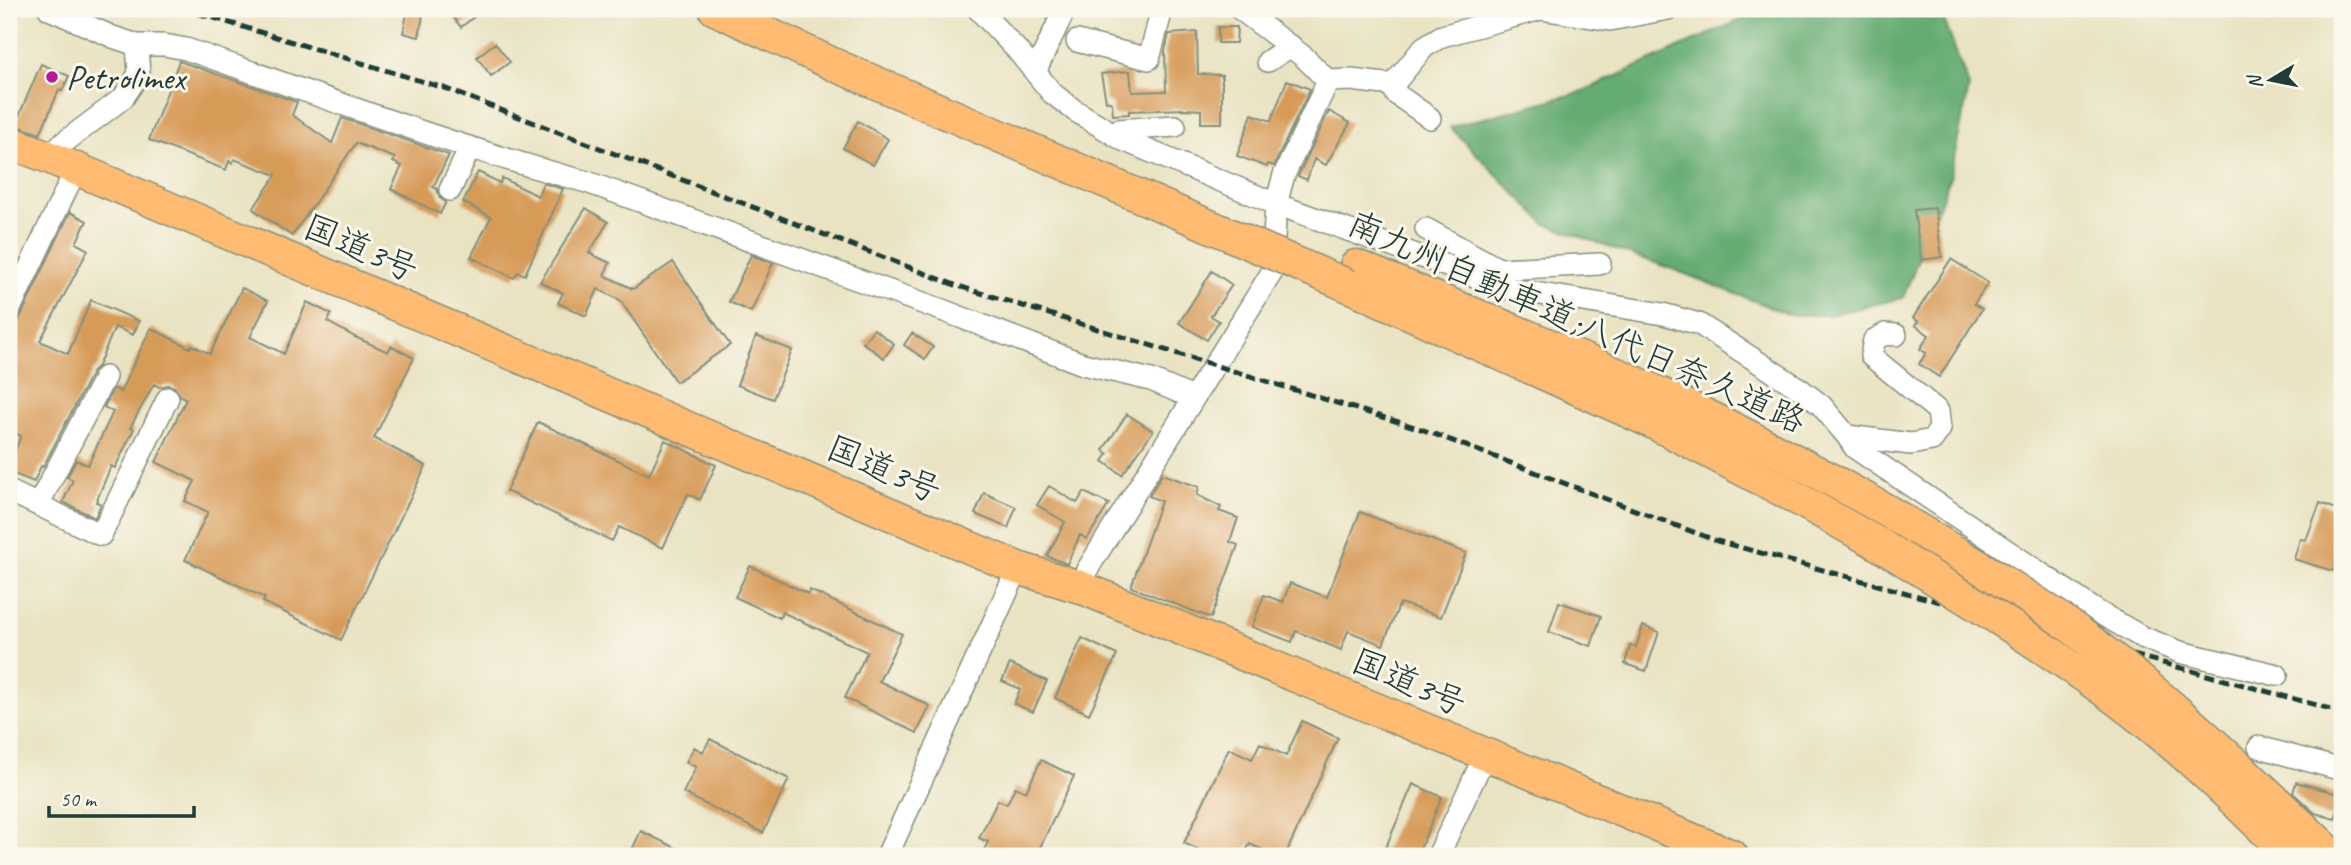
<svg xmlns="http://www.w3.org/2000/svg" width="2351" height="865" font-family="Caveat,'Klee One',sans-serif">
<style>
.forest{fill:#65ac72;stroke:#427453;stroke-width:2}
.building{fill:#d79b59}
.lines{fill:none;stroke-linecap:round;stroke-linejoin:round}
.minor-casing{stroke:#84907b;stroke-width:24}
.highway-casing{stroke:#84907b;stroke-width:35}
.minor{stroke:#fff;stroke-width:21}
.highway{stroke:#ffbb71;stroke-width:32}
.rail{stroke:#1f3d34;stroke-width:5;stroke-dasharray:10 5;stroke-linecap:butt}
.highway-bridge-casing{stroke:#84907b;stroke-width:35;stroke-linecap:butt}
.highway-bridge{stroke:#ffbb71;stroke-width:32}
.poi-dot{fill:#b5179e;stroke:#fbf7ec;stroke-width:2.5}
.labels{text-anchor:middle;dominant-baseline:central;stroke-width:6;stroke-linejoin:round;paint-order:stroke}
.poi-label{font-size:35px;fill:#1f3d34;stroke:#fbf7ec;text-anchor:start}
.street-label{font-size:35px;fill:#1f3d34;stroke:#fbf7ec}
</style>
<rect width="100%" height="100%" fill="#fbf7ec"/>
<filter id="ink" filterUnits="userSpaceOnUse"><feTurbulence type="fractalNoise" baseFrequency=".0143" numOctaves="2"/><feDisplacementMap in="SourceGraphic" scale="14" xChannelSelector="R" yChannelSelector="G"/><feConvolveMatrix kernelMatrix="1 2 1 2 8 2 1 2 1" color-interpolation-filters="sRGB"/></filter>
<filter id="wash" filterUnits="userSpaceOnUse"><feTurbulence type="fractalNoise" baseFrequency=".00686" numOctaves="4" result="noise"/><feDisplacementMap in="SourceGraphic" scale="28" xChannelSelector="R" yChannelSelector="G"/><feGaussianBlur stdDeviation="1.57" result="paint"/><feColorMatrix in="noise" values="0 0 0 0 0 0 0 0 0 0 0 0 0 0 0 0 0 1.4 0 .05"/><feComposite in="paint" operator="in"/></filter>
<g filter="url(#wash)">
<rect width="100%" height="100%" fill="#e9e3c2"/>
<!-- forest -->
<path class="forest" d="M1765,9h175l29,78 -19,91 -47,120 -75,17h-38l-115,-45 -130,-46 -95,-97 131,-35z"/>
<g id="blocks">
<!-- building -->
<path class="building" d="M408,9h16l-5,28 -16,-4z
M447,9h37l-23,18z
M1218,27h19l-1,16h-18z
M1197,32l1,42 24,1v48h-21v-13l-15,-1 -57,2v3l-16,1 -1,-12 -6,-2 -5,-27 29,-3 2,21 34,-1 -1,-40 4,-17z
M495,43l15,19 -19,14 -14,-19z
M179,61l118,41 -5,13 40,28 10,-25 107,37 -16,32 4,2 3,9 6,4 -6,12 -49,-25 11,-23 -9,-4 2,-4 -39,-15 -64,93 -39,-27 23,-34 -42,-16 -1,4 -4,-2 -3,9 -77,-30z
M41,64l28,12 -7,15 -3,-1 -19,44 -25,-9z
M1287,80l23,9 -36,77 -6,-2 -1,3 -30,-11 15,-42 19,7z
M1329,111l21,12 -24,42 -12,-6 -7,21 -9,-4z
M858,121l30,18 -15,26 -30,-17z
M478,172l22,11 2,-5 36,18 5,-13 20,6 -38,86 -7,-3 -4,6 -43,-21 20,-40 -28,-15z
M586,208l22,14 -19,31 21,10 -6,12 29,14 40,-27 57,83 -54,37 -56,-82 -22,-11 -12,27 -28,-13 5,-10 -23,-11z
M1935,208l7,49 -21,3 -7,-50z
M70,212l17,9 -11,22 12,7 -48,91 28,13 23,-54 48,21 -6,14 -18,-8 -17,39 -5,5 -50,96 -2,-1 -7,16 -25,-10v-7l12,-29 -12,-6v-89z
M751,255l22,8 -22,49 -22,-10z
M1951,259l37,24 -14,21 8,5 -43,68 -20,-13 7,-11 -6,-4 9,-14 -14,-10 3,-4 -5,-3z
M1212,271l20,14 -21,31 8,5 -12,19 -28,-17z
M242,288l26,13 -18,36 34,17 23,-52 24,12 -3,8 27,15 33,15 3,-6 23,12 -40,80 52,28 -85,174 -78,-38 2,-4 -80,-38 23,-48 -23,-11 10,-20 -39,-19 30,-63 -5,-3 -7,-9 -6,-2 -9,2 -5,-3 -24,44 4,1 -19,39 -4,-2 -15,36 5,2 -6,14 -32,-16 10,-22 -6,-3 9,-17 12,5 25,-53 -9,-5 10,-19 6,4 31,-64 39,20 2,-3 18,9z
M874,329l20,15 -10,14 -21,-15z
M912,333l21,14 -8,12 -21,-14z
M756,336l36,14 -19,49 -36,-14z
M1127,414l26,17 -31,44 -19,-14 5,-7 -5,-4z
M538,422l111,53 16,-35 51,25 -16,35 -12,-6 -25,54 -44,-21 -7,14 -106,-50z
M1162,474l37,13 -2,8 24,12 -2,4 19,7 -8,24 8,3 -27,73 -80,-31 30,-86 -12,-5z
M1049,486l28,17 7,-11 25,12 -22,35 -7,-4 -13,29 -20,-8 18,-34 -28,-17z
M984,493l32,14 -8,21 -33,-14z
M2320,503l22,8v28l-9,32 -39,-12 6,-20 6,1z
M1360,512l106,41 -25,64 -41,-14 -17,42 -35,-14 -7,19 -45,-19 -4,11 -40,-15 12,-32 19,7 7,-19 37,14z
M750,566l58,28 2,-4 92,44 -23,47 51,25 -13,27 -72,-35 22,-46 -85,-40 -2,6 -45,-21z
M1559,602l42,14 -10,30 -42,-14z
M1643,626l16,6 -13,39 -21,-7 5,-18 6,1z
M1082,638l35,17 -28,59 -34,-16z
M1010,664l37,17 -14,31 -19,-8 6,-15 -18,-8z
M1302,721l36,17 -53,118h-9l-26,-12 -7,12h-31l-28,-13 45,-95 23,11 8,-16 26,13z
M710,739l79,40 -26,54 -80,-40 13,-26 -10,-5 8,-15 9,5z
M1041,760l33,16 -38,80h-55l7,-14 -9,-4 19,-38 9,4 8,-17 11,5z
M2296,782l46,13 -7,24 -20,-6 -22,-20z
M1413,784l29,13 -25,59h-35z
M641,831l51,25h-63z"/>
</g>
</g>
<g filter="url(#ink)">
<use href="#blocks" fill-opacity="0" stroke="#84907b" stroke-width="2"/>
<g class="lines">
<defs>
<path id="minor" d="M978,9l39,41 35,43 22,17 49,30 153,64 234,85 153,25 36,10 101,65 21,16 26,31 8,12 243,164 44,25 38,15 97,23
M1240,9l64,48 24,24
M1077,41l72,18 13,-50
M137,45h27l22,4c133,46 265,97 401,133l355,128 141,54 68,16 42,18
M1268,61l23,-15
M1035,72l30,-63
M1328,81l23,-1 42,5 31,-38 18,-11 48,-13 51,-14 69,11 58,-11
M1393,85l3,9 34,24
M1112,133l6,-3 57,-4
M46,156l77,-58 16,-24 -2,-29 -24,-8 -64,-28
M450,190l20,-42
M1426,229l73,40 -13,11
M1499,269l101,-5
M9,311l67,-142
M1847,436l64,8 21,-4 8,-11 -2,-18 -67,-55 3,-16 11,-6 11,1
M9,491l92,44 67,-137
M38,505l67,-128
M1080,587l7,-17 185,-298 4,-68 8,-29 44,-94
M2259,747l83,23
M887,856l131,-288
M1438,856l47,-101"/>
<path id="highway" d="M715,9l122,57
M9,142l37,14 972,412 62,19 652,269
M1356,266c102,42 205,82 305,128 78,36 154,76 228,118
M1349,286l305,137 128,67 93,52"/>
</defs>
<!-- minor casing -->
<use href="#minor" class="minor-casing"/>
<!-- highway casing -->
<use href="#highway" class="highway-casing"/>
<!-- minor -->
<use href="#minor" class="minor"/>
<!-- highway -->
<use href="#highway" class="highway"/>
<!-- rail -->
<path class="rail" d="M184,9l260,79 511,197 466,144 296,112 625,171"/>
<defs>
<path id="highway-bridge" d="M837,66l512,220
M1889,512c56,34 113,67 167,104 100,71 189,155 277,240
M1875,542c91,56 183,111 267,177 53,42 101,90 149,137"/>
</defs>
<!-- highway-bridge casing -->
<use href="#highway-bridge" class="highway-bridge-casing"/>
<!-- highway-bridge -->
<use href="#highway-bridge" class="highway-bridge"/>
</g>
</g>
<!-- markers -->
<circle class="poi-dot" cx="52" cy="77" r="7"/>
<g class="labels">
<!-- poi labels -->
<g class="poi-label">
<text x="66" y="77">Petrolimex</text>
</g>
<!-- street labels -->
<g class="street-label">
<text transform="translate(361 248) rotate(23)">国道3号</text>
<text transform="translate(1577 322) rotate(24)">南九州自動車道;八代日奈久道路</text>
<text transform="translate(884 469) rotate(23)">国道3号</text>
<text transform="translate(1409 682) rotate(23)">国道3号</text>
</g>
</g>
<!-- margin -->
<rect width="2351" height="865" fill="none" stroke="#fbf7ec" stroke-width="35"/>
<!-- north arrow -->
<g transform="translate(2271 80) rotate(260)" stroke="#fbf7ec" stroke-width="5" paint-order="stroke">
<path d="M0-5L12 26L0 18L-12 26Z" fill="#1f3d34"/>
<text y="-10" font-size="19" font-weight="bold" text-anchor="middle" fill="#1f3d34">N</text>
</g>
<!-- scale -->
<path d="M49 806v10h145v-10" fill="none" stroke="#1f3d34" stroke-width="3.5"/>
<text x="60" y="806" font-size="21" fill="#1f3d34" stroke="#fbf7ec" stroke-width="5" paint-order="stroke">50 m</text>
</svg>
